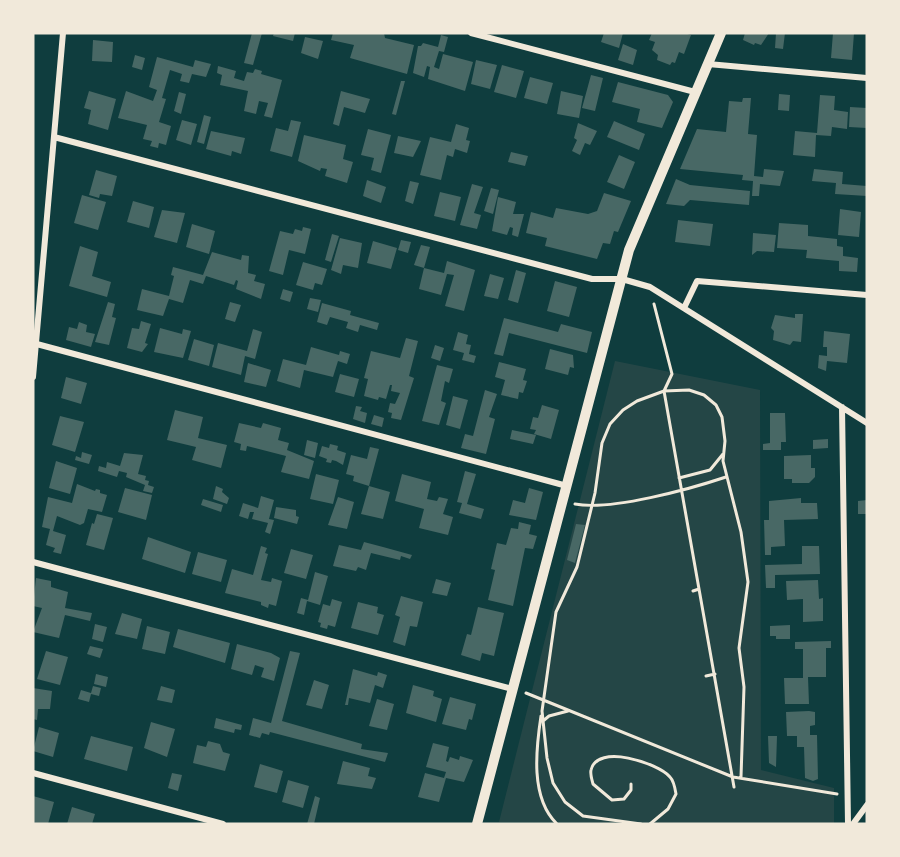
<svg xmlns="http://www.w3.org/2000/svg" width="900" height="857" font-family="Quicksand,sans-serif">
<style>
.green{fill:#244646}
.building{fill:#486865}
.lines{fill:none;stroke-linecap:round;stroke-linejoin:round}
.path{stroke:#f1e9da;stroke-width:3}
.minor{stroke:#f1e9da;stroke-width:6}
.tertiary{stroke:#f1e9da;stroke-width:10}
</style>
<rect width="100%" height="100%" fill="#0f3d3e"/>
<!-- green -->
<path class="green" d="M615,361l145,29 1,380 73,18v36l-335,-2z"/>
<!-- building -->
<path class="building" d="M252,33h10l-9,32 -9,-2z
M274,33h21l-2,8 -20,-5z
M333,33h51l1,5 29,7 -7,29 -57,-16 4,-13 -23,-5z
M604,33h19l-4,15 -18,-6z
M652,33h32l7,2 -7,19 -5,-2 -4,11 -3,-1 -2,3 -13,-5 1,-5 -6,-5 3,-8 -6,-2z
M745,33h24l-8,12 -6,-2 -1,2 -11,-5z
M776,33h9l-2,16 -8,-1z
M833,33h21l-2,27 -21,-2z
M441,35l7,2 -4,15 -5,-1 -5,16 5,2 4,-15 30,8 -8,29 -37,-12 2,-12 -3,-1 -3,11 -11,-4 5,-27h3l2,-3 15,4z
M305,37l18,4 -5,18 -17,-6z
M93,40l20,2 -1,20 -20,-1z
M623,44l14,6 -4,15 -15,-5z
M135,55l10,3 -3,12 -10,-3z
M157,57l36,10 2,-7 16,4 -5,13 -14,-3 -3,9 -9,-2 2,-7 -12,-4 -8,28 4,1 -7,23 12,4 -5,19 -7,-2 -1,5 -8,-2 2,-5 -9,-2 4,-14 -29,-7 8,-27 27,10 4,-11 -8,-3z
M476,60l21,5 -7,24 -19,-5z
M502,65l22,6 -8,27 -22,-6z
M218,66l18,5 -2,7 10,3 3,-9 6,1 2,-4 7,2 -1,3 21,6 -10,38 -8,-2 4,-13 -9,-2 -3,13 -12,-3 4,-20 -28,-6 2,-10 -5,-2z
M591,75l12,3 -8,33 -13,-3z
M530,77l23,6 -6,21 -23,-6z
M401,81h4l-9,34 -4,-1z
M618,82l50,13 5,7 -11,26 -25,-6 3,-13 -28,-7z
M89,91l27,8 -8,31 -20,-6 3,-14 -7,-2z
M341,91l29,8 -5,14 -21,-6 -5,19 -6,-2z
M561,91l22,5 -4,22 -22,-4z
M179,92l7,2 -5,20 -7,-3z
M779,94l11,1 -1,16 -11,-1z
M820,95l15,1 -1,14 14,2 -1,17 -15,-2 -1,9 -15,-1 -1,22 -22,-2 2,-24 22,2z
M743,98h8l-3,36 9,1 -3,41 9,1 1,-8 20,2 -4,15 -20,-2 -1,12h-7l1,-15 -11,-1 1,-5 -63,-6 17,-40 29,3 3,-31 13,1z
M850,107l17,1v20l-18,-1z
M204,115l7,2 -7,27 -7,-2z
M182,120l15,4 -6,21 -15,-5z
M291,120l10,2 -9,35 -22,-6 6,-23 12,3z
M614,121l31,13 -6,16 -32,-13z
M578,123l19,8 -7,14 -5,-2 -5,12 -8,-4 5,-11 -3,-2z
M456,124l13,4 -3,12 4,1 -3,12 -12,-4 -2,8 -6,-2 -6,25 -21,-5 10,-38 21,5z
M368,129l23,6 -10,38 -10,-3 3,-12 -13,-3z
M211,131l34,7 -4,16 -9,-3 -1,5 -25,-7z
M304,135l42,10 -3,14 10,3 -6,21 -22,-7 2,-7 -6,-1 -1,3 -22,-10z
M398,136l23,5 -8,16 -19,-4z
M511,152l17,4 -3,10 -17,-4z
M619,155l16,7 -11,27 -17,-7z
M814,169l29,3 -1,12 25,2v10l-32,-2 1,-11 -24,-2z
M96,170l21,6 -5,20 -12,-2 -1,4 -10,-3z
M676,179l14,6 60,6 -1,14 -59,-5 -6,6 -18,-2z
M367,180l19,7 -5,16 -18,-7z
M410,181l9,2 -6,21 -8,-3z
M472,184l11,3 -9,26 7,2 -4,14 -17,-4z
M491,188l8,2 -6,24 -9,-3z
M440,192l21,5 -6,24 -21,-5z
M604,193l27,8 -13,31 -4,-1 -4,13 -7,-1 -6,16 -52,-13 2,-8 -21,-5 5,-21 22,6 3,-10 32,6 9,-3z
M82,195l24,7 -8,28 -24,-7z
M498,197l18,5 -3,12h11l-6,23 -6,-2 1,-7 -3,-1 -3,8 -15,-4z
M133,201l21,6 -5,21 -22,-6z
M840,209l21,3 -2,25 -21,-2z
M162,210l23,3 -8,30 -23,-6z
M678,220l35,4 -3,22 -35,-4z
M779,223l29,2v11l29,3v7l6,1v9l15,2 -1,14 -18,-1v-10l-33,-3 1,-8 -30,-2z
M192,224l23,7 -6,23 -23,-7z
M303,227l8,2 -6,25 -16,-4 -6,25 -14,-4 11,-40 13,3 2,-5 7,2z
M753,233l23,2 -2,17 -17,-1 -5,4z
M332,234l7,2 -8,26 -6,-2z
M340,238l22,5 -4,25 -15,-3 -2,9 -10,-4z
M401,240l10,2 -3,11 -10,-3z
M373,241l24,7 -6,21 -24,-6z
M421,245l9,2 -6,21 20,5 3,-12 28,9 -11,41 -19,-5 9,-31 -7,-1 -6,21 -22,-6 5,-21 -10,-3z
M80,246l18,6 -6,24 19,6 -4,15 -38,-11z
M212,252l29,8 1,-5 7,1 -1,17 8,2 -2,6 11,3 -4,15 -25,-10 2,-8 -2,-1 -2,5 -28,-9 -3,8 -13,-4 -7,23 -14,-4 -6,17 -26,-6 5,-21 27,7 5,-20 -3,-1 2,-8 30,8z
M303,262l24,7 -5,16 -7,-2 -2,7 -17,-5z
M516,270l10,3 -8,30 -10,-3z
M490,274l14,4 -6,21 -14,-3z
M555,281l22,6 -8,30 -22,-6z
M283,289l10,3 -3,10 -10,-3z
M310,298l11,2 -3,12 -11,-3z
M108,302l7,2 -3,13 4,1 -7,27 -14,-3z
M230,302l11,3 -6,17 -10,-3z
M322,303l29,8 -1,4 29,8 -2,7 -17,-5 -2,7 -12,-4 2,-6 -18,-5 -3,8 -10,-3z
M795,314h8l-2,28 -8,-1 -3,4 -17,-5 1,-9 -3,-3 4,-13 20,3z
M504,318l54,14 3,-8 31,8 -5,21 -78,-20 -6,23 -9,-2z
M141,321l10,3 -6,19 3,1 -6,8 -15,-4 5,-20 7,1z
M79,322l8,3 -1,7 9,2 -4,13 -25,-7 3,-13 8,2z
M160,328l22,6 1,-5 8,2 -8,27 -29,-6z
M253,329l9,3 -7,27 -10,-3 -4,19 -29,-8 6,-24 29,8z
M824,331l26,3 -3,29 -20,-2 -1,10 -8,-3 1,-13 8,1v-9h-4z
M458,332l10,3 -2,9 5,1 -2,9 7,2 -2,7 -12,-3 2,-7 -11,-3z
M406,338l12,3 -9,35 5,2 -13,42 -10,-2 1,-5 -4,-1 2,-9 5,1 5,-11 -9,-2 1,-6h-2l-4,14 -7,-2 -1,3 -14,-4 4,-17 -4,-1 7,-27 29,7z
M194,339l20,6 -5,21 -21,-6z
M435,345l9,3 -4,13 -9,-3z
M311,347l28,8 1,-4 10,3 -3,10 -9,-3 -5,16 -29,-7 -4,18 -23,-7 6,-22 23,6z
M550,349l23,6 1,13 -4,-1 -2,8 -23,-6z
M499,362l27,7 -3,11 4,1 -4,12 -4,-1 -1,7 -17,-4 4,-15 -10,-3z
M248,363l23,7 -5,17 -22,-5z
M437,365l16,4 -4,14 -4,-2 -4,20 5,2 -7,22 -17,-4z
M340,374l19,5 -5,18 -19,-5z
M66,377l21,6 -6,21 -20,-6z
M485,390l12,4 -8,23 6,2 -9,35 -25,-6 4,-14 8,2z
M453,396l15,4 -8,29 -14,-4z
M542,405l17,5 -8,29 -17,-5 2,-4 -6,-1 3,-12 5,1z
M356,406l6,1 -2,4 7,2 -2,10 -12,-4z
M175,410l28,7 -5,21 29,7 -6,23 -29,-8 4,-13 -29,-7z
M770,413h15l1,29h-5v8h-18v-6l7,-1z
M374,415l10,3 -2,9 -11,-3z
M60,416l24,6 -9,30 -23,-7z
M239,423l22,5 2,-5 18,5 -3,12 11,3 -2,7 27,11 -5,18 -28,-7 5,-16 -39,-10 -1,5 -6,-1 1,-6 -7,-2z
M512,430l24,5 -3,9 -23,-5z
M828,439v9l-15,1v-9z
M307,440l11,3 -3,15 -11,-3z
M330,444l8,2 -1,4 9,3 -3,12 -7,-4 -4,-1 -1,3 -5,-1 1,-3 -8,-3 3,-10 7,2z
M370,447l9,2 -10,37 -16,-5 1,-5 -8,-2 5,-19 16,4z
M82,452l10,3 -3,9 -14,-4 1,-4 5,2z
M124,453l19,2 -5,19 8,2 -1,4 4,1 -1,4 6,2 -2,6 -9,-2 2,-6 -19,-8 1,-4 -8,-2 -2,6 -19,-6 1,-5 7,2 1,-6 13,4z
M811,455v13h4v9l-6,6h-17v-4h-8v-23z
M56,461l21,7 -7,26 -21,-6z
M465,471l11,3 -9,30 17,5 -3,10 -22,-6 3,-10 -5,-1z
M316,474l23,6 -6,24 -23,-5z
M402,474l29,8 -4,17 10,2 2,-4 9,2 -5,15 10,3 -5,18 -29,-7 5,-19 -29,-8z
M77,484l18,7 1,-2 4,1v3l7,2 -5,17 -14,-3 -4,14 -4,2 -23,-9 -4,15 13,4 -5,19 -8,-2 2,-4 -9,-3 4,-16 -8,-2 6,-30 24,6z
M216,486l7,3 -1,3 7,6 -2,6 -14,-5z
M369,486l21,6 -7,27 -22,-5z
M125,488l27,7 -6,25 -28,-8z
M529,488l14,4 -7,28 -27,-5 4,-15 12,3z
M261,496l13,4 -5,19 5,1 -4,14 -5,-2 3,-9 -16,-4 2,-7h-4l-2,7 -9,-3 4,-13 15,5z
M338,497l16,5 -7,27 -19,-4z
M801,498v5h16l1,16 -34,1 1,26 -14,1v8h-6l-1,-35h5v-19z
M203,499l20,6 -2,7 -20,-7z
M867,500v14h-9v-13z
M276,507l20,3v6l3,1 -2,7 -23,-6z
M97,514l16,4 -9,32 -18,-5 6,-22 2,1z
M519,522l12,3 -2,9 8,2 -4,13 -8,-1 -12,58 -25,-6 7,-30 -4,-1 6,-26 9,2 5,-17 7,1z
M576,524l9,1 -10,38 -8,-3z
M148,537l43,15 -6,21 -43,-14z
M364,542l19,5 29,8 -2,4 -9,-3 -1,4 -29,-7 -5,17 -8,-3 -2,4 -23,-5 6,-21 22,5z
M261,546l6,2 -2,5 3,1 -7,26 10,2 1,-4 10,3 -6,25 -7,-2 -1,4 -7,-3v-3l-36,-9 7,-24 21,6z
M802,546h17l1,28 -45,1v13h-9l-1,-23 37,-1z
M291,549l22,6 -7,24 -22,-6z
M198,552l29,8 -6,22 -29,-8z
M315,572l13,4 -8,29 -13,-4 -3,14 -7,-2 4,-15 7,2z
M36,578l15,3v6l17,5 -3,16 27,5 -2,8 -25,-6 -6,23 -26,-6 9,-24 -9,-2z
M436,579l15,4 -4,13 -15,-3z
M818,580l1,19 4,-1v23l-20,1v-23l-16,1 -1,-19z
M401,596l22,6 -6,25 -7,-1 -5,20 -12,-4 7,-25 -5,-2z
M332,599l10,3 -7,25 -7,-2 -1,4 -7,-2 1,-4 -3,-1 5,-18 7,2z
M358,602l20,5 -1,6 7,2 -6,20 -27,-7z
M478,607l26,6 -10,43 -12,-3 -2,8 -19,-6 6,-21 4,1z
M122,613l20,6 -5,20 -22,-5z
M95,624l12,3 -4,15 -11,-3z
M790,625v14h-14v-3h-6v-10z
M147,626l23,6 -5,22 -23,-5z
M178,629l52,14 -5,20 -52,-16z
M831,641v7h-5v29h-18l1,27h-24l-1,-26h19v-29h-8v-7z
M237,644l34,9 9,5 -6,23 -13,-4 3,-9 -9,-3 -3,10 -21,-6z
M90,646l13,3 -3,9 -13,-4z
M46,651l22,6 -8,28 -23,-6z
M290,651l10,2 -18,68 80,23 -1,5 27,4 -3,9 -115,-30 -1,3 -7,-2 -2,5 -11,-3 4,-17 18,5z
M353,669l24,7 1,-4 9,3 -4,13 -8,-3 -5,18 -21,-5 -1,7h-3z
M96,674l12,3 -2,10 -12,-3z
M314,680l15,5 -7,24 -16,-4z
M413,685l21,6 -1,5 9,3 -6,23 -30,-9z
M93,686l8,2 -2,8 -8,-2 -2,8 -11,-3 3,-9 10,3z
M161,686l14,4 -3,13 -15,-3z
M33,688l19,3 -2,18h-12l-1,11 -4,-1z
M450,697l26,7 -4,16 -3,-1 -3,11 -24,-6z
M377,699l17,5 -7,26 -18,-4z
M809,711l6,1v13l-5,1v9h7l1,44 -5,2 -8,-3 -1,-31h-7v-11h-10l-1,-24z
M216,718l26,7 -1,5 -6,-1 -1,4 -20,-5z
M151,722l24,7 -8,28 -23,-9z
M39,727l20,6 -6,24 -20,-6z
M91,736l42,11 -6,24 -43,-12z
M768,736h9l-1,31 -7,-4z
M208,741l12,3 3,8 7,2 -5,17 -32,-8 4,-18 9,2z
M433,743l16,4 -3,14 2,1 2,-5 9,3 1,-4 13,4 -9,22 -18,-4 -7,24 -21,-5 7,-24 19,5 2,-6 -20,-5z
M343,761l27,7 -2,8 8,2 -4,11 -35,-5z
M260,764l23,7 -6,22 -23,-6z
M172,773l10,2 -4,16 -10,-3z
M288,780l21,6 -6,22 -21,-6z
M33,796l21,6 -6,22h-15z
M315,796l5,2 -6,26h-7z
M72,807l23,7 -3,10h-25z"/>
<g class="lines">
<!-- path -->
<path class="path" d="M654,304l18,70 -8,17 70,396
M679,478l31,-8 13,-16
M575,504c36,7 115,-15 151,-27
M693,591l6,-2
M706,676l9,-2
M526,693l207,84 104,17
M541,716c-5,33 -11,82 16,108
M543,721l6,-5 19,-5
M631,784v6l-7,9 -12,1 -19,-16c-1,-4 -3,-10 -2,-14 6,-27 67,-7 79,7 4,4 5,11 6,17l-8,15 -18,15
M641,824l-58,-8 -18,-14 -12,-19 -6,-25 -5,-47 14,-99 21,-45 18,-74 7,-50 8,-19 13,-14 14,-9 27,-10 25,-1 15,5 12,10 6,12 3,24 -2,20 18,71 7,50 -9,66 5,39 -3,90"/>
<!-- minor -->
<path class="minor" d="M471,33l224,59
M708,64l159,14
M54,137l538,142h30l28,8 217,136
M684,308l13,-27 170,14
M33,343l534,143
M33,377l30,-344
M842,407l6,417
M33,562l479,127
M33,773l190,51
M853,824l14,-19"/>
<!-- tertiary -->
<path class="tertiary" d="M477,824l152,-574 92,-217"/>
</g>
<!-- border -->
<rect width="900" height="857" fill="none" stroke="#f1e9da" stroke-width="69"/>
</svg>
